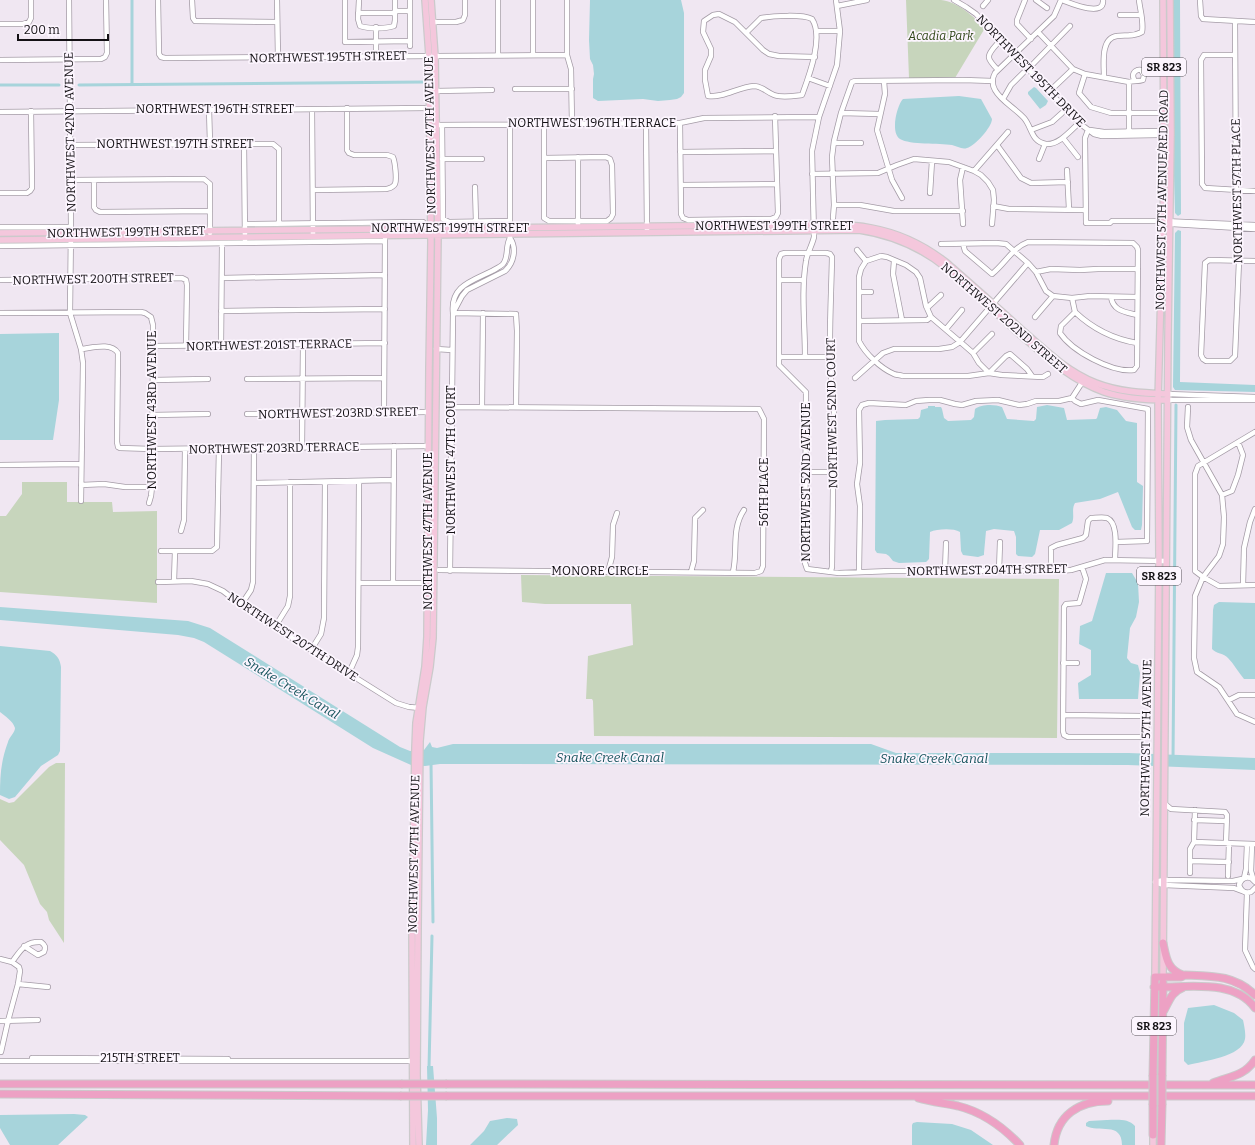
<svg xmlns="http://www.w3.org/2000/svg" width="1255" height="1145" font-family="Bitter,serif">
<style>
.green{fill:#c7d5bc}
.water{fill:#a7d4db}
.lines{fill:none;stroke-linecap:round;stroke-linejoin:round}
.canal{stroke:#a7d4db;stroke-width:3}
.minor-casing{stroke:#a49ba6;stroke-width:6}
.major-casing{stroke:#cbcacb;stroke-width:8}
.highway-casing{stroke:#cbcacb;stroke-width:9}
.minor{stroke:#fff;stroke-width:4.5}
.major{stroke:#f4c7dc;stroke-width:5.5}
.highway{stroke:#eda1c4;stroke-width:7}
.highway-bridge-casing{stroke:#cbcacb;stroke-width:9;stroke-linecap:butt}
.highway-bridge{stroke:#eda1c4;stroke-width:7}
.labels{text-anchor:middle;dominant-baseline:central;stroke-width:3.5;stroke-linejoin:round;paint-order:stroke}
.shield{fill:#fcf5fe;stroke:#59555a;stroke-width:1}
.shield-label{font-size:11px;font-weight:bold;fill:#131014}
.park-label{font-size:12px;font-style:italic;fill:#304718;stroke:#fcf5fe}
.street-label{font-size:12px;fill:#131014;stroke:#fcf5fe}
.water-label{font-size:13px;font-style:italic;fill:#15535c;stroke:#fcf5fe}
</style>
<rect width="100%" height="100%" fill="#f0e7f2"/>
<!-- green -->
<path class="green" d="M906,0c11,0 24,0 35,0 17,2 32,16 44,28l-30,50h-46z
M22,482h45v20h45l1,10 44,-1v92l-157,-11v-76h6l16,-22z
M521,575l538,4 -2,159 -463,-2 -1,-35 -1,-2h-6l2,-43 45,-11 -2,-41h-86l-23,-2z
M56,763h9l-1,180 -15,-23 -2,-8 -7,-8 -16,-39 -24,-25v-41l9,4 5,-1 35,-35z"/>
<!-- water -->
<path class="water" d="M590,0h91l3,13v80l-3,4 -4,2 -7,1 -12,1 -15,-2 -45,2 -5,-3v-19l1,-5 -1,-9 -3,-6 -1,-19z
M1173,0h7l1,214 -3,2 -3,-3 -2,-75z
M1034,87l2,1 12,13 -2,4 -6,4 -12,-15v-2z
M959,96l22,3 11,20c0,8 -17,27 -25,29 -5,2 -10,-2 -15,-3 -13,-2 -42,0 -52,-6 -10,-6 -3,-34 3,-40z
M1178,230l3,1 -1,151 75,3v7l-80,-2 -2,-3 2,-154z
M59,333v67l-6,40h-53v-106z
M1047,405l17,3 3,12 29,-1 1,-1 3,-10 6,-1 11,3 9,11 11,2v59l6,4 -1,39 -1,5h-6l-3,-3 -14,-35 -18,7 -25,4c-4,7 0,13 -3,20l-13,7h-19l-5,24 -3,3 -14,-1 -2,-2v-17l-2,-6 -20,-2 -8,2 -2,22v2l-6,2 -15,-2 -2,-4 -1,-19c-7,-4 -23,-3 -30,0l-1,27 -3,3 -27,1 -6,-2 -4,-5 -3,-2 -9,-1 -2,-3 1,-129 9,-1 33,-1 2,-2 1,-7 7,-2v-2h7v1h6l1,2 2,9 4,3 23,-1 3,-3 1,-8c6,-5 20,-5 27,-2l5,12 27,2 2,-2 1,-12z
M1106,573h26l6,10 1,19 -3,15 -6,11 -3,30 4,5 7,2 2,8 -2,26h-59l-1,-16 13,-8v-25l-12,-6 1,-18 12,-5z
M1219,602l36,1v76h-11c-6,-7 -10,-15 -16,-21 -4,-5 -12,-4 -16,-9l1,-39 1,-5z
M0,607l188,14 22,7 190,119 10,4 14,-1 6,-8 2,5 5,1 16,-4h418l25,9h233l126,5v12l-127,-5 -688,-1 -15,2 -14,-1 -38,-17 -169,-106 -10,-4 -16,-3 -178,-15z
M0,646l50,5c7,4 10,8 11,16l-1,84 -2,4 -17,11 -26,31 -6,2 -9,-4c0,-20 1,-34 8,-53 1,-5 7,-9 7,-14 -2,-7 -10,-12 -15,-16z
M1214,1005l20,8 9,7c1,5 3,13 2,19 -3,18 -42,22 -57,26l-4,-4v-38l4,-15z
M427,1066h6l4,52v27h-11l2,-35z
M74,1114l11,1 3,2 -30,28h-48l-10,-17v-13z
M507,1118l10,1 1,6 -21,20h-27l14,-14 6,-10z
M1107,1120c9,0 21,-2 28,6v19h-13c0,-24 -24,-12 -36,-19v-3l3,-2z
M917,1122l35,2 19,6 22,15h-81v-20l1,-2z"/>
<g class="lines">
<!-- canal -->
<path class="canal" d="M132,0v84
M0,85h59
M79,85l345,-3
M1173,759l3,-354
M431,762l2,160
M429,1068l3,-132"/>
<defs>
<path id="minor" d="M69,0l2,227 -1,86 11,36 2,14 -2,138
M158,0l1,54 2,3 4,1 402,-3
M192,0l1,18 2,3 82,1
M277,0l1,58
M345,0v42l65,-1
M359,0l-1,19 2,7c9,3 25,3 34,0l1,-6v-20
M410,0v46
M533,0v55
M567,0v55l4,14 1,55
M954,0l12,7 10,7 103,109 15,11 8,2 56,-1 9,-2
M1025,0l-8,20v4l14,15
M1036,0l11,8
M1061,0l-7,16 -59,57c-3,5 -3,12 0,17 6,11 20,18 29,28 8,9 7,24 22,26 13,1 24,-13 33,-21
M1062,0c8,3 43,18 41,0
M1200,0l1,16 2,3 52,3
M837,6l30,-6
M983,6l5,-6
M395,11h15
M358,13h37
M1120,15h20
M1235,21l1,168 3,72 -4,95 -5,5h-24l-3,-2 -2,-4 4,-92 4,-3 46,1
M433,22h23l7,-2 2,-5v-15
M0,24h23l6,-2 2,-4v-18
M376,27v29
M816,31h24
M747,32l14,-14c12,-2 41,-4 51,1 12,18 -3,57 -10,76 -9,1 -20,3 -28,0 -8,-3 -12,-9 -20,-9 -16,1 -30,12 -46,10l-3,-16v-10l6,-14v-7l-8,-17 1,-11 9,-6 6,-1 16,8 28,28 6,4 10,2 36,1
M1038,32l35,37 12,5 44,8c5,-2 9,0 14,-2l1,-5 -3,-5c-4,-1 -8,2 -8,6l1,4
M997,44c-11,12 -11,14 1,26
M498,55v-55
M1235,55h-31l-3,5 1,124 3,4 50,3
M0,60l101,-1 4,-2 2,-4 -1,-53
M1032,65l38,-39
M1085,74l-6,19 12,14 20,6h48
M1104,77c0,-12 -4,-39 13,-41 11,-2 14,2 25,-4 2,-10 -2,-22 -3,-32
M808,78l22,8
M884,81l1,13 -8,36 15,50 10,18
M1129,82v51
M1053,88l20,-19
M515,89h57
M435,91l57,-1
M1003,99l8,-14 12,-12
M209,109l1,34
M312,109l1,127
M0,112l429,-4
M841,113l38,1
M680,123l1,91 2,4 5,2 83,-1 5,-2 2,-4 -3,-97
M544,124v94l5,3h58l4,-3 2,-4 -1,-49 -2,-6 -4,-2 -62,1
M646,124l1,108
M436,125l244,-2 24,-5 115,-1
M442,125l1,94 6,3 61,-1
M1031,130l21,-8 10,-9
M1088,130l-3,8 1,85h24l2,-2h50l93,4
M1090,130l14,2 57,-1 3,2
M1063,138l15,19
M244,143l1,97
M834,143h27
M70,145l203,-1 6,5v74
M997,145l24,33 10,5 37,-1
M680,152l96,-1
M442,159h40
M1039,159l6,-15
M963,167l-3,13 3,44
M1067,170l2,39
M974,171l34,-39
M812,174l66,-1 19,-8 17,-6 35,3 25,9 7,4 7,7 5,8 1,10 -2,24
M70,180l134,-1 6,5v49
M94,180v27l2,3 4,2 110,-1
M681,185l96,-1
M475,187l1,35
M313,190l73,-1c4,-1 7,-1 9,-5 2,-5 0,-22 -2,-27l-6,-2h-33l-5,-2 -2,-3v-42
M0,193h27l3,-2 2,-3 -1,-77
M930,193l2,-32
M834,205h26l34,6h69
M993,206l16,3 74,1
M833,218l1,-13 -2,-48 2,-16 7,-28 11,-31 3,-1 108,-1 30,1
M245,224l178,-2
M578,224v-67
M1172,224l83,5
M0,227h71
M941,244l55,-1 10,1 22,19 8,9 10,19 7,5 19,2 18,-2 47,1
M963,244l2,7 27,23c13,-10 20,-26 36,-32l105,1 4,4 1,3 -1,116 -3,4c-22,3 -62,-19 -74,-37l1,-7 14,-14
M0,246l385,-5
M857,250l9,11
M866,261l-5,8 -2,8v64c6,12 21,27 35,33 2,1 6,1 9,2h65l21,-3 13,2 41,2 5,-3
M866,261l15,-5 6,1 19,8 10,7 4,6 6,28 5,11 34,29 8,7 6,10 10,10 17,-17 4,-2 17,15 5,7
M894,261l-1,13 9,46
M1036,272l15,-3 29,1 18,-1h40
M222,278l163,-3
M0,280l182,-2 4,2 1,5 -1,61
M779,280h25
M859,292h12
M1111,297c2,14 14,15 26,18
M1072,298l3,14
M927,308l14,-13
M221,311l164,-2
M1075,312c18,17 38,27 62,31
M0,313l141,-1 4,1 6,4 2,8v21l-1,141 -1,9 -2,7
M453,313l9,-17 5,-6 38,-19c9,-8 12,-23 5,-33v-114
M453,313l63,1 1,17 -1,76
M1035,317l18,-21
M859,321l68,-1 4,-3
M946,329l16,-19
M221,345l1,-101
M153,346l232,-3
M81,349c11,-1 30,-7 37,4l-1,89 1,5 2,1 32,1 276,-3
M436,349l16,1
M973,353l19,-19
M779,357h51
M805,357c0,-32 -4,-65 1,-96 1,-8 6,-15 8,-24l-2,-86 7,-34 18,-52 3,-34 -4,-31
M855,378l28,-25 11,-4h45l13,-2 8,-5 68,-79
M247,379l137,-1
M153,380l55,-1
M1167,394l88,3
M1072,398l3,3 6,3 17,-4 50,9 -1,132 -31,1
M1072,398l11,-17
M1167,400h88
M482,407l1,-94
M1188,407l-1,20 4,13 31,55 2,22 -1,27 -4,12 -16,21 -8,19 -1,62 3,14 22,15 18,27 18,8
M384,412l1,-173
M247,414l181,-2
M152,415l56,-1
M1255,432l-57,34 -3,8v97l8,6 16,9 36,-1
M302,447l1,-102
M0,465l81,-1
M806,472h27
M254,483l139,-3
M81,485l23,-1 21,3h27
M1222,495l10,-4 6,-16 5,-20 -5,-13
M181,531l3,-11 1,-71
M161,551h51l5,-4 2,-99
M439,570l316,3 6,-2 2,-5 1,-147 -5,-10 -308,-2
M450,571l3,-258c-3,-27 19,-32 39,-42 3,-2 8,-4 11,-7 6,-7 2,-18 7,-26
M831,571l1,-4 2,-157c-7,-50 -3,-102 -2,-153l-2,-3 -4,-1h-41l-4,1 -2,5v106l27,27 -1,171 2,6 32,4 52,-2h167l13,-1 34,-10 61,1
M859,571l1,-65 -3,-22 3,-21 -1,-53 3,-5 7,-2 37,2 10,-4 13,-1h11l15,4 7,1 14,-4 22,-1 21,5 8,-1 9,-3h23l13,-3
M945,571l1,-28
M999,571l1,-29
M1051,571v-23l6,-3 26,-7 3,-3 2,-14 3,-3c4,0 12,-1 16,0 12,5 8,32 8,42
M608,572l4,-15 1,-32 4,-12
M691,572l3,-11 1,-43 8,-8
M733,572c5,-21 -2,-43 11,-62
M174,581l1,-30
M158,582l33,-1 17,3 15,7 26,20 147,92 13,4 12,1
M359,583h70
M393,583l1,-137
M1243,585l1,-37 6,-26 5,-13
M241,605l10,-15 2,-8 1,-134
M275,627l13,-21 2,-10v-114
M311,650l10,-16 3,-16 1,-136
M1063,663h14
M349,673l8,-18 1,-8 1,-166
M1229,700l10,-5h16
M1064,715l79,1 4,4 -1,14 -5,3h-73l-4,-2 -1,-4 1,-124 2,-3 13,-1 1,-3 6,-21 -4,-12
M1165,804l6,5 54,3 2,3 -1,28
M1194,820l32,1
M1194,842l61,2
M1252,844l-1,27 2,7
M1190,861l39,1
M1190,873v-24l4,-7 1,-32
M1228,876l1,-33
M1244,878l2,-9 1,-25
M1155,882l9,3 70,3 8,3
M1155,882l9,-2 69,1 9,-2
M1255,882l-4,-4c-6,-2 -10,1 -12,7 2,6 6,9 12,7l4,-4
M1247,893l-2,57 8,17 2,2
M0,959l12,3c9,-12 13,-21 29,-20 4,3 5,5 3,10l-6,3 -14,-9
M18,984l30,3
M0,1021l38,-1
M1,1052l7,-31 10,-37 2,-13 -1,-4 -7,-5
M32,1058l196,1
M0,1061h416"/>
<path id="major" d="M0,233l771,-8c69,-1 119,-7 176,38 25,22 49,43 73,65 24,21 46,43 76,55 23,9 47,10 71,11
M0,240l859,-10c33,5 60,16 86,37 24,21 48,43 72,65 27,23 53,48 87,60 21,7 42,8 63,8
M1155,977l4,-417 -1,-160 6,-220 -1,-180
M1163,977l5,-639 3,-205 -1,-133
M413,1145l-1,-218 3,-179 1,-25 9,-56 2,-30 2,-269 2,-125 -2,-187 -4,-56
M419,1145l-2,-70 1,-148 2,-186 3,-34 7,-40 3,-29 5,-403 -3,-179 -4,-56
M1153,1145v-10"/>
<path id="highway" d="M1163,943c3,14 4,27 20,32
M1154,987c33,1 80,-9 101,21
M1163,1012c6,-10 8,-20 19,-24
M1153,1075l2,-98h26l4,-2c27,1 49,0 70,20
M1162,1075l1,-92
M1213,1083c17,-7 30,-6 42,-23
M0,1084h401
M447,1084l808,1
M0,1094l400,2
M447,1096h808
M918,1098c13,4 26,5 40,8 24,6 45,21 62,39
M1153,1135v-30
M1054,1145c3,-30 25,-44 54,-44
M1161,1145l1,-40"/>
</defs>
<!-- minor casing -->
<use href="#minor" class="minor-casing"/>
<!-- major casing -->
<use href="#major" class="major-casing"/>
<!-- highway casing -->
<use href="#highway" class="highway-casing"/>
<!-- minor -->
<use href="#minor" class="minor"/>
<!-- major -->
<use href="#major" class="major"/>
<!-- highway -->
<use href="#highway" class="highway"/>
<defs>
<path id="highway-bridge" d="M401,1084h46
M400,1096h47
M1153,1105v-30
M1162,1105v-30"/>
</defs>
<!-- highway-bridge casing -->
<use href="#highway-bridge" class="highway-bridge-casing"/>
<!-- highway-bridge -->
<use href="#highway-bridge" class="highway-bridge"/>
</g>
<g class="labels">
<!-- shield labels -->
<g class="shield">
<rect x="1142" y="58" width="44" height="18" rx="3"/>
<rect x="1137" y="567" width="44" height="18" rx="3"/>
<rect x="1132" y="1017" width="44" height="18" rx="3"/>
</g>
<g class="shield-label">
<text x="1164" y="67">SR 823</text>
<text x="1159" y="576">SR 823</text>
<text x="1154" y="1026">SR 823</text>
</g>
<!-- park labels -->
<g class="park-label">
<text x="941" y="36">Acadia Park</text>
</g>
<!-- street labels -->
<g class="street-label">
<text transform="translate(328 57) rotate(-1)">NORTHWEST 195TH STREET</text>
<text transform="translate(1031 71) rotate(46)">NORTHWEST 195TH DRIVE</text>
<text x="215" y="109">NORTHWEST 196TH STREET</text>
<text x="592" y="123">NORTHWEST 196TH TERRACE</text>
<text transform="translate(70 132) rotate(-91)">NORTHWEST 42ND AVENUE</text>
<text transform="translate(430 135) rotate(-91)">NORTHWEST 47TH AVENUE</text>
<text x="175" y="144">NORTHWEST 197TH STREET</text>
<text transform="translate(1237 191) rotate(-91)">NORTHWEST 57TH PLACE</text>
<text transform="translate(1162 200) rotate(-89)">NORTHWEST 57TH AVENUE/RED ROAD</text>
<text x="774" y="226">NORTHWEST 199TH STREET</text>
<text x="450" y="228">NORTHWEST 199TH STREET</text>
<text transform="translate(126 232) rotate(-1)">NORTHWEST 199TH STREET</text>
<text transform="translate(93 279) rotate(-1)">NORTHWEST 200TH STREET</text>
<text transform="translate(1004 318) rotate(41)">NORTHWEST 202ND STREET</text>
<text transform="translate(269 345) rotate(-1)">NORTHWEST 201ST TERRACE</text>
<text transform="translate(152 410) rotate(-90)">NORTHWEST 43RD AVENUE</text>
<text transform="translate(338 413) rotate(-1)">NORTHWEST 203RD STREET</text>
<text transform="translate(832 413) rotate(-91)">NORTHWEST 52ND COURT</text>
<text transform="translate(274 448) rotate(-1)">NORTHWEST 203RD TERRACE</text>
<text transform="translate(451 460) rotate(-90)">NORTHWEST 47TH COURT</text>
<text transform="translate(806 482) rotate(-90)">NORTHWEST 52ND AVENUE</text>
<text transform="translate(764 492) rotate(-90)">56TH PLACE</text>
<text transform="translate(428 531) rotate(-90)">NORTHWEST 47TH AVENUE</text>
<text transform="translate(987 570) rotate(-1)">NORTHWEST 204TH STREET</text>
<text x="600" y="571">MONORE CIRCLE</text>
<text transform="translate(293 637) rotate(33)">NORTHWEST 207TH DRIVE</text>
<text transform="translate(1146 738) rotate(-89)">NORTHWEST 57TH AVENUE</text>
<text transform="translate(414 854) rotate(-89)">NORTHWEST 47TH AVENUE</text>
<text x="140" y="1058">215TH STREET</text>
</g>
<!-- water labels -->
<g class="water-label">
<text transform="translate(292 688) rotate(31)">Snake Creek Canal</text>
<text x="610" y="757">Snake Creek Canal</text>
<text x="934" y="758">Snake Creek Canal</text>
</g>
</g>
<!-- scale -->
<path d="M18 34v6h90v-6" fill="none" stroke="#131014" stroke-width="2"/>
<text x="24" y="34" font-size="12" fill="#131014" stroke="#fcf5fe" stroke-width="3" paint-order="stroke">200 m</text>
</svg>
